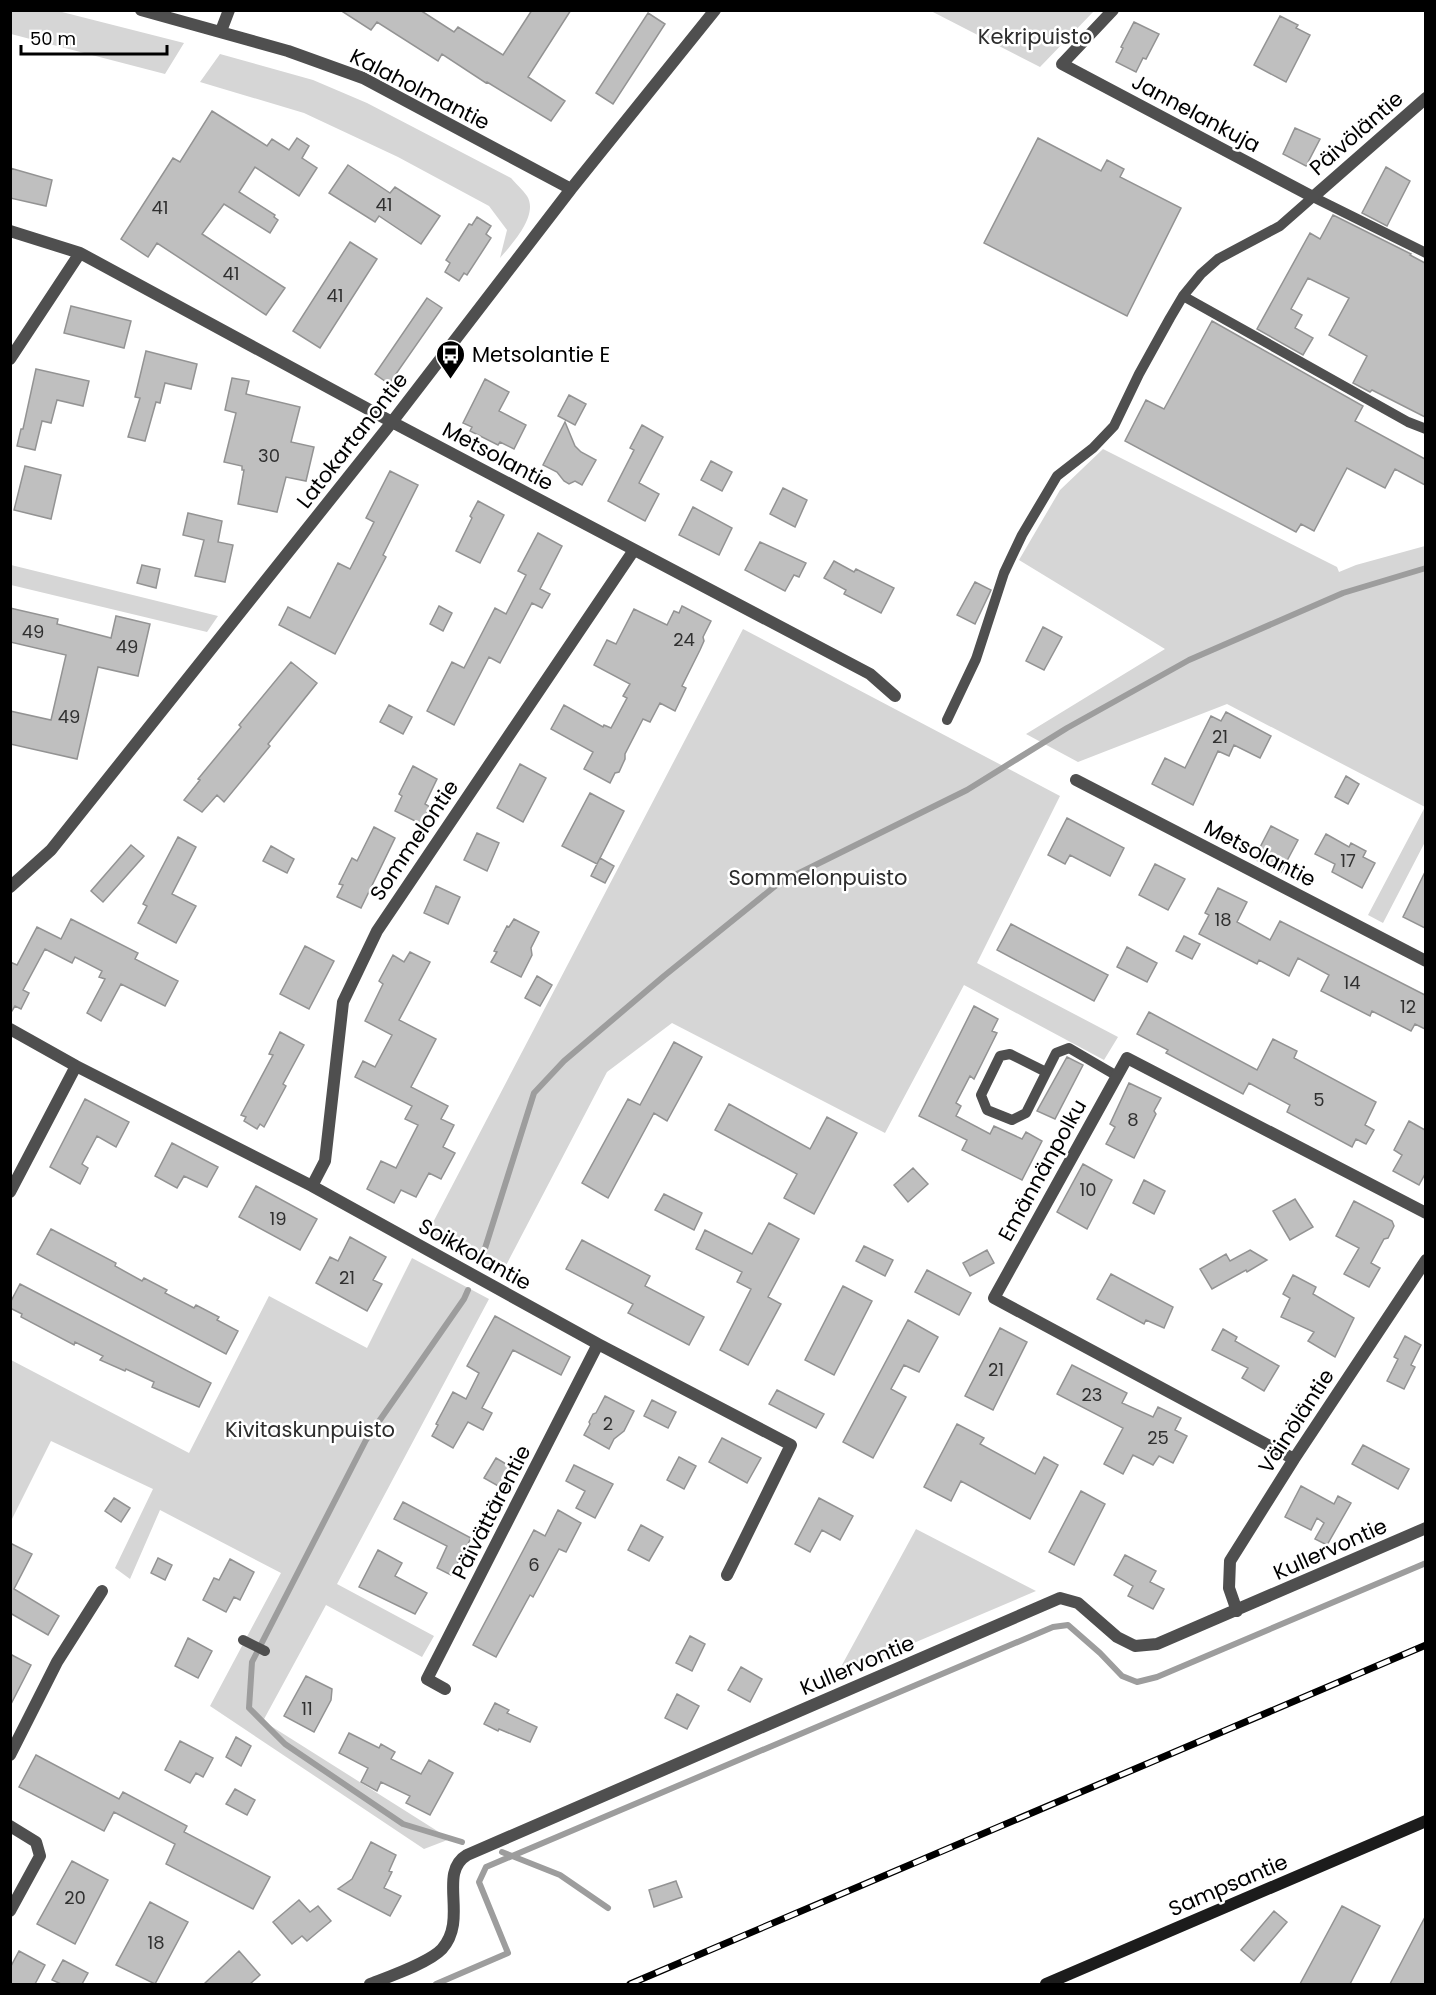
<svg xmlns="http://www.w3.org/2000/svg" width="1436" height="1995" font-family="Poppins,sans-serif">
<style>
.green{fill:#d6d6d6}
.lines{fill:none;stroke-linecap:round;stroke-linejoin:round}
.stream{stroke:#9d9d9d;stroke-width:6}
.building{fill:#bfbfbf;stroke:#939393;stroke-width:1.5}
.lane{stroke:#4f4f4f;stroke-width:10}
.street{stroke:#4f4f4f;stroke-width:12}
.secondary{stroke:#1c1c1c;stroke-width:12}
.rail-casing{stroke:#000;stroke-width:7}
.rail{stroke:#fff;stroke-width:4.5;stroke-dasharray:14;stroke-linecap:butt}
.labels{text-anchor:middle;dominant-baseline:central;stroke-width:5;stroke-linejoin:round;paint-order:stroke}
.number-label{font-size:18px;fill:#303030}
.park-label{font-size:21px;fill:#2d2d2d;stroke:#fff}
.street-label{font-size:21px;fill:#000;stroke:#fff}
.poi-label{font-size:21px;fill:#000;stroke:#fff;text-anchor:start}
</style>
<rect width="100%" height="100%" fill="#fff"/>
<!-- green -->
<path class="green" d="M10,11h48l126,32 -19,31 -154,-40z
M931,11l163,-1v1l-54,56z
M220,54l93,26 54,23 144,75c5,6 12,12 16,18 12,19 -15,48 -27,62l7,-28 -18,-24 -91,-49 -94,-44 -104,-31z
M1103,449l234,118 2,5 17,-7 69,-19v296l-42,81 -15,-8 57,-108 -198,-103 -149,58 -52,-28 139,-85 -146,-89 41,-70z
M11,565l207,51 -11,16 -196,-47z
M743,629l317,167 -83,167 141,74 -14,23 -140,-75 -79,148 -213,-110 -65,49 -105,201 -74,-41z
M412,1258l77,41 -152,285 97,52 -12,21 -96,-52 -63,116 187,118 -26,10 -214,-143 71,-133 -121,-63 -30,69 -15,-11 38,-79 -102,-48 -40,80v-161l178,93 80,-157 98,52z
M916,1529l120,62 -200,85z"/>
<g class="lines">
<!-- stream -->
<path class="stream" d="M481,1261l53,-168 30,-32 100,-85 115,-93 188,-93 100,-62 122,-68 154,-67 83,-25
M462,1842l-59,-18 -118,-80 -36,-36 3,-46 114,-222 98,-141 4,-9
M502,1852l58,23 48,33
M436,1984l72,-31 -29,-71 7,-15 567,-240 15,-2 32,28 22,23 15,6 20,-5 269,-114"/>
</g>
<!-- building -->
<path class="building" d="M340,10h80l34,22 4,-5 45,28 29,-45h39l-43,67 37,24 -14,20 -64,-39 -1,1 -44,-29 -4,7 -61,-39 -6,8z
M648,13l17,11 -52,80 -17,-11z
M1280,16l18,9 -2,3 14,7 -24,47 -32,-17z
M1134,22l25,12 -13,25 -3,-1 -7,14 -20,-10 7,-14 -2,-1z
M212,111l55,35 5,-7 17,11 8,-12 12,8 -7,12 15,10 -18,28 -44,-29 -16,25 36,23 -1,2 4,3 -8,13 -46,-29 -22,30 83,54 -19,27 -109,-72 -9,14 -27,-18 52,-81 7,4z
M1295,128l25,11 -14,27 -23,-12z
M1038,138l63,33 6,-11 17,9 -4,8 61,31 -54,108 -143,-73z
M348,165l42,28 5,-6 45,29 -19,28 -42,-28 -4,6 -46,-29z
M1386,167l24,14 -23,45 -25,-13z
M10,168l42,12 -6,26 -36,-8z
M1333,215l78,39 -1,1 15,8v154l-53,-27 -2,2 -17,-9 14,-27 -38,-21 20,-37 -41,-20 -17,31 11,6 -7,13 18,10 -10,17 -46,-26 53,-96 10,6z
M477,217l14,9 -5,8 5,4 -24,37 -3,-2 -5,8 -14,-9 5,-9 -4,-3 23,-36 3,1z
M350,242l27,17 -57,89 -27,-17z
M427,298l15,10 -53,76 -14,-10z
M71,306l60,15 -7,27 -60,-15z
M1212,321l151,85 -8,15 70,38v26l-30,-16 -10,19 -38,-20 -33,63 -13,-7 -5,8 -171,-91 21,-41 18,9z
M146,351l51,13 -6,25 -26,-6 -5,20 -4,-1 -11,39 -17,-4 12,-39 -5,-1z
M36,369l53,12 -6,25 -26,-6 -6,23 -9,-2 -7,29 -18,-4 4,-17h2z
M232,378l17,3 -3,13 54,13 -9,35 23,5 -8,34 -20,-4 -9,35 -39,-8 6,-34h-2v-4l-18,-4 12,-49 -11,-3z
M485,379l24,13 -10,19 27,14 -12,24 -14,-7 -2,3 -28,-14 2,-4 -9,-4z
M569,395l17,9 -11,21 -17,-9z
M565,422l10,24 6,6 15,8 -14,25 -7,-4 -6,3 -5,-3 -7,-9 -14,-7z
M642,425l21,12 -24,46 20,11 -14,27 -37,-20 26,-51 -4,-2z
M711,461l21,11 -10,19 -21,-11z
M25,466l36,9 -10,44 -37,-9z
M390,471l28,14 -35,70 3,2 -51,97 -56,-29 9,-18 22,11 28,-55 12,6 24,-47 -8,-4z
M783,488l24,12 -12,27 -25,-13z
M478,501l26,14 -24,48 -24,-12 16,-33 -2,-2z
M693,507l39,21 -13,27 -40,-20z
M188,513l34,8 -4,21 15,3 -8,37 -30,-6 9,-36 -21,-5z
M538,533l24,13 -22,43 10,5 -8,14 -10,-5 -32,60 -11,-6 -35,68 -27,-14 25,-49 12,6 31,-60 11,6 20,-39 -8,-4z
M760,542l46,21 -7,14 -5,-2 -9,16 -40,-21z
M834,561l20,11 2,-3 38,19 -13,25 -37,-19 2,-4 -22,-12z
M142,565l18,4 -4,19 -19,-5z
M975,582l16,8 -16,34 -18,-9z
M439,606l13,7 -9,18 -13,-7z
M682,606l29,15 -8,16 1,4 -4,9 -18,36 4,2 -11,23 -15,-8 -10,19 -7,-3 -18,35v5l-6,13 -4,1 -5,10 -26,-14 9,-17 -42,-23 13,-24 39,22 1,-2 7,3 16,-30 -4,-2 7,-12 -36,-19 13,-25 9,4 18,-35 33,16 7,-14 5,2z
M10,608l48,11 -1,5 54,14 5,-22 34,8 -12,52 -40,-9 -21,92 -67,-15v-33l41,9 15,-65 -56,-13z
M1043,627l19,10 -18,33 -18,-9z
M291,662l26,21 -49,61 2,2 -46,56 -7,-7 -15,17 -18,-12 16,-20 -2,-1 43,-52 -2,-2z
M389,705l23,12 -9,17 -23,-12z
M1226,712l45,24 -11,22 -26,-13 -5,11 -11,-5 -25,54 -41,-21 13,-26 20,10 26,-52 10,5z
M520,764l26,14 -23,44 -26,-14z
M413,766l24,13 -12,25 5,3 -9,17 -26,-13 7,-15 -3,-2z
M1346,776l13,8 -11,20 -13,-7z
M590,793l34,18 -27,53 -35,-18z
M1067,818l57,30 -14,28 -40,-21 -5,9 -17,-9z
M1271,826l27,14 -17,32 -27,-13z
M374,827l21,11 -34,70 -24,-11 6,-12 -4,-1 13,-26 5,3z
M477,833l22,10 -12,28 -23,-11z
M1326,834l23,13 2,-4 15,8 -3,6 12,6 -13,25 -30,-16 3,-8 -20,-10z
M178,837l18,10 -24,47 24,12 -20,37 -38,-20 9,-17 -4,-2z
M131,845l13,11 -41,46 -12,-11z
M271,846l23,13 -7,14 -24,-12z
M600,858l14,8 -9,17 -14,-7z
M1155,864l30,15 -17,31 -29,-15z
M1425,872v56l-22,-11z
M436,886l24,11 -12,27 -24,-11z
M1218,888l29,14 -10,20 33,18 10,-19 145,74v34l-10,-5 -4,7 -39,-20 -2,5 -49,-25 8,-16 -31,-17 -9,18 -30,-16 -2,4 -58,-30 10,-19 -4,-2z
M71,919l67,34 -3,6 43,22 -13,25 -44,-22 -20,37 -14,-8 18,-34 -6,-2 3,-6 -27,-14 -3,6 -27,-14 -22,41 6,3 -8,16 -6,-3 -5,8v-52l7,3 20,-38 24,12z
M514,919l25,13 -8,16 1,7 -11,22 -30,-15 6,-10 -3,-1 13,-25 2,1z
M1011,924l97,51 -14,26 -97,-51z
M1184,936l16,8 -8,15 -16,-8z
M305,946l29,15 -25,48 -29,-15z
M1127,947l30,16 -10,19 -30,-15z
M410,952l20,10 -31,58 37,19 -25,48 37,19 -7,13 13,6 -11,22 12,6 -14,26 -12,-6 -13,24 -15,-7 -7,13 -27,-14 14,-28 15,7 22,-43 -13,-6 7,-13 -57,-29 8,-16 12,6 17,-32 -27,-14 18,-37 -4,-3 14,-26 11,7z
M537,976l15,9 -12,21 -15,-8z
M974,1006l24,13 -6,12 5,2 -23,46 -4,-3 -14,27 5,3 -5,10 34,18 4,-8 28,13 4,-7 16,9 -20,39 -60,-30 5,-10 -48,-24z
M1149,1012l108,58 16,-31 24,12 -3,7 82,44 -11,23 9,5 -8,14 -10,-5 -4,8 -65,-35 3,-7 -41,-22 -6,11 -77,-41 2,-3 -31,-16z
M280,1032l24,13 -21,39 3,2 -22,41 -4,-3 -3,5 -13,-8 2,-4 -5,-2 32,-60 -4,-1z
M674,1042l28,15 -35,64 -13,-8 -46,85 -26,-15 46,-84 12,6z
M1067,1057l16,8 -28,54 -18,-8z
M1129,1083l32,15 -7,13 2,3 -22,44 -28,-14 9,-17 -5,-3z
M85,1099l44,23 -13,25 -19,-11 -15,28 6,4 -8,16 -30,-17z
M729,1104l81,45 17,-32 30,16 -43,81 -30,-16 13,-24 -82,-44z
M1409,1121l16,9v44l-6,11 -26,-14 9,-16 -8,-5z
M172,1143l46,24 -11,20 -23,-11 -7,12 -22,-12z
M1083,1164l29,16 -25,49 -30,-17z
M913,1168l15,16 -20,18 -14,-17z
M1144,1180l21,11 -11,23 -21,-11z
M256,1186l61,33 -17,31 -61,-33z
M664,1194l38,19 -8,17 -39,-20z
M1295,1199l18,28 -23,13 -17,-29z
M1354,1201l38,20 2,5 -6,12 -4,1 -13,24 9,5 -11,19 -25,-13 15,-26 -23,-12z
M769,1223l30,16 -31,58 13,7 -33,61 -28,-15 31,-61 -14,-7 5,-10 -46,-23 9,-19 47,24z
M51,1229l65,34 -1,3 27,15 2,-3 23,12 -2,3 29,15 2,-3 23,12 -2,3 21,11 -12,23 -189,-100z
M350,1237l36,20 -13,23 9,4 -15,27 -51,-28 14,-26 8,4z
M582,1240l68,36 -5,10 59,31 -15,28 -61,-32 5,-9 -67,-35z
M864,1246l29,14 -8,16 -29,-15z
M987,1250l7,13 -24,13 -7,-13z
M1250,1250l17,10 -20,12 -1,-2 -34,19 -12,-20 26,-15 4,7z
M927,1270l44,23 -12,22 -44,-23z
M1111,1274l62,33 -9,21 -18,-8 -2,4 -47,-25z
M1293,1275l23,12 -3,7 41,24 -19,39 -27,-16 6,-9 -33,-15 9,-19 -7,-4z
M20,1284l191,99 -12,24 -47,-20 2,-5 -28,-13 -1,2 -25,-11 3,-4 -28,-14 -1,3 -53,-28 1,-3 -12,-6v-5z
M843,1286l29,15 -38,74 -29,-15z
M495,1316l75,41 -9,18 -48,-25 -31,58 10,5 -9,17 -15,-8 -15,26 -21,-12 6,-11 -2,-1 17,-32 13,7 13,-26 -12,-7z
M908,1320l30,17 -19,35 -15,-7 -13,24 15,8 -33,61 -30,-16z
M1000,1328l27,14 -34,68 -28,-14z
M1223,1329l14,8 -2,4 44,25 -15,25 -22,-13 6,-10 -36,-18z
M1405,1336l16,9 -10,20 4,2 -11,22 -17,-8 11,-22 -4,-2z
M1072,1365l55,28 -5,10 31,14 5,-10 23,11 -6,12 12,6 -14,27 -14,-7 -6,9 -20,-10 -10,19 -19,-10 19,-36 -66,-34z
M777,1390l47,24 -8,14 -47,-24z
M605,1396l29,15 -10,20 -10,8 -5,10 -25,-14 6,-11 -1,-2 4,-8 3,-1z
M652,1400l24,12 -8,16 -24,-12z
M957,1424l27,14 -4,6 55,30 9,-17 14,8 -28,54 -69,-38 -10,20 -27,-14z
M722,1438l39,20 -14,25 -38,-21z
M1363,1445l46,24 -11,20 -46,-25z
M679,1457l17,9 -12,23 -17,-9z
M496,1458l15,9 -11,20 -16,-9z
M574,1465l39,19 -18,34 -19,-10 9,-17 -19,-10z
M1301,1486l33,18 4,-8 13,7 -24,42 -12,-6 9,-16 -7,-5 -6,12 -26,-13z
M1081,1491l24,13 -31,61 -25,-13z
M114,1498l16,10 -9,14 -16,-11z
M819,1498l34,18 -13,24 -18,-10 -12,22 -15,-8z
M403,1502l68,36 -20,37 -14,-7 10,-22 -53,-27z
M558,1510l23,13 -15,29 -7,-3 -26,48 -3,-2 -34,62 -23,-12 61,-115 11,6z
M641,1525l22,12 -14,24 -21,-11z
M10,1543l22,11 -18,35 45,27 -11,19 -38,-22z
M378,1550l24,13 -7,13 32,17 -12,21 -56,-27z
M1125,1555l31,16 -6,11 14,7 -11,20 -25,-13 5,-10 -19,-11z
M158,1558l14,7 -7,15 -14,-7z
M230,1559l24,13 -14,28 -6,-3 -8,15 -23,-12 11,-22 5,2z
M690,1636l15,8 -13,27 -16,-8z
M188,1638l24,13 -14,27 -23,-12z
M10,1654l21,11 -21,41z
M741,1667l21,12 -12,23 -22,-12z
M306,1676l26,13 -1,11 -17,32 -30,-16z
M677,1694l22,12 -12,23 -22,-11z
M495,1703l14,7 -2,3 30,14 -7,15 -31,-13 -1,2 -14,-7z
M349,1733l30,15 2,-4 14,8 -4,7 30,15 8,-14 24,13 -23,42 -24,-12 4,-7 -29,-14 -4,9 -16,-9 7,-14 -29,-15z
M236,1737l15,9 -10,20 -15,-9z
M180,1741l33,17 -10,19 -7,-4 -6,10 -25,-13z
M36,1755l83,44 4,-7 64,34 -3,6 86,45 -17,32 -87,-45 9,-20 -61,-32 -10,19 -85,-44z
M235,1789l20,11 -8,15 -21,-11z
M371,1842l25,13 -7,16 3,1 -8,16 17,8 -11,20 -52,-27 14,-10z
M72,1861l36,19 -33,64 -38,-20z
M676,1881l6,16 -28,10 -5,-17z
M299,1900l11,12 8,-6 13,15 -24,20 -5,-5 -10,8 -19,-22z
M150,1902l38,20 -33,62 -39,-19z
M1342,1906l38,20 -30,58h-50z
M1274,1911l13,11 -33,39 -13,-11z
M1425,1917v67h-35z
M19,1951l26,14 -10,19h-25v-16z
M239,1951l21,24 -10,9h-46z
M63,1960l25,13 -6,11h-21l-9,-4z"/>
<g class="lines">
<!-- lane -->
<path class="lane" d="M1183,296l225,126 18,7
M947,720l29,-61 28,-86 18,-38 35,-59 36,-28 21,-22 25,-52 31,-56 13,-22 18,-22 17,-15 62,-33 33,-29 113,56
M1046,1072l-36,-18 -10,2 -19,39 6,15 25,10 14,-7 30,-60 13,-5 48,28
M243,1640l22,11"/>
<!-- street -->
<path class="street" d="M141,10l147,41 75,27 208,111
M1113,10l-51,54 251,133 113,-99
M221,31l8,-21
M10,231l70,22 312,169 478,252 25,22
M10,359l70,-106
M1076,780l350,181
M10,887l41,-37 341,-428 179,-233 144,-179
M10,1029l66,37 236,120 286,158 193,101 -64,130
M312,1186l13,-25 18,-159 34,-71 257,-381
M10,1192l66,-126
M1294,1459l-300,-161 133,-240 299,155
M1237,1611l-8,-23 1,-27 64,-102 132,-199
M445,1689l-18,-10 171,-335
M10,1755l47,-93 45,-71
M10,1826l26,16 4,14 -30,55
M370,1984c18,-7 59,-21 72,-35 27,-30 -5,-76 25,-94l593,-257 18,5 39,34 18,9 22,-2 269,-116"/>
<!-- secondary -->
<path class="secondary" d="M1046,1984l380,-163"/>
<defs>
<path id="rail" d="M630,1984l796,-339"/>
</defs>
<!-- rail casing -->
<use href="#rail" class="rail-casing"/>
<!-- rail -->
<use href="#rail" class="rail"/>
</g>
<!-- icons -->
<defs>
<symbol id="bus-pin" viewBox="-11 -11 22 30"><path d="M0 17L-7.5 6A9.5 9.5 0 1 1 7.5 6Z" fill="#000" stroke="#fff"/><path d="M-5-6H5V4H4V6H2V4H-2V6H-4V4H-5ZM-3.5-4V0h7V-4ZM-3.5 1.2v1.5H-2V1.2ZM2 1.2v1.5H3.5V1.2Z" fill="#fff"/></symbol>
</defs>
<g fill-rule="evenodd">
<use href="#bus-pin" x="434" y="338" width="33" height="45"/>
</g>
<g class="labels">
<!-- number labels -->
<g class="number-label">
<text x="384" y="204">41</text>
<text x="160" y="207">41</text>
<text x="231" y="273">41</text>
<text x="335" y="295">41</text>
<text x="269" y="455">30</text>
<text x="33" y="631">49</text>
<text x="684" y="639">24</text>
<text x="127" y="646">49</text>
<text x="69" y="716">49</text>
<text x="1220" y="736">21</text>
<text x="1348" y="860">17</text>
<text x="1223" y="919">18</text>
<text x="1352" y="982">14</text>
<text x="1408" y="1006">12</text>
<text x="1319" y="1099">5</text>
<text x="1133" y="1119">8</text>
<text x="1088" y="1189">10</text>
<text x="278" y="1218">19</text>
<text x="347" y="1277">21</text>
<text x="996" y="1369">21</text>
<text x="1092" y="1394">23</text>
<text x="608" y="1423">2</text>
<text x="1158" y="1437">25</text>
<text x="534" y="1564">6</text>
<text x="307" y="1708">11</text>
<text x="75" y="1897">20</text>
<text x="156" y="1942">18</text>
</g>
<!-- park labels -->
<g class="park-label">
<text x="1035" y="36">Kekripuisto</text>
<text x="818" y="877">Sommelonpuisto</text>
<text x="310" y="1429">Kivitaskunpuisto</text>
</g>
<!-- street labels -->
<g class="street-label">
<text transform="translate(420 89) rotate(27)">Kalaholmantie</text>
<text transform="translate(1196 113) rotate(28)">Jannelankuja</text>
<text transform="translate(1356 133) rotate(-41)">Päivöläntie</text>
<text transform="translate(352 440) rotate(-52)">Latokartanontie</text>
<text transform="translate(498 456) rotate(28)">Metsolantie</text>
<text transform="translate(414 840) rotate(-56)">Sommelontie</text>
<text transform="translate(1260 853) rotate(27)">Metsolantie</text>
<text transform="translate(1042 1170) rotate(-61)">Emännänpolku</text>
<text transform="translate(475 1254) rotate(29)">Soikkolantie</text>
<text transform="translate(1296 1421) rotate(-57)">Väinöläntie</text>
<text transform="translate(491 1512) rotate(-63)">Päivättärentie</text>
<text transform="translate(1330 1549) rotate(-24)">Kullervontie</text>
<text transform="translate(857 1665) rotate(-23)">Kullervontie</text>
<text transform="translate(1228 1885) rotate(-23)">Sampsantie</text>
</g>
<!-- poi labels -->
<g class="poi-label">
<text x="472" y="354">Metsolantie E</text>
</g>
</g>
<!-- border -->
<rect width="1436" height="1995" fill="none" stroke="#000000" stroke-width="24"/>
<!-- scale -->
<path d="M21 45v9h146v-9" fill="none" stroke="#000000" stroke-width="3"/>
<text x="30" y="45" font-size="18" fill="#000000" stroke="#ffffff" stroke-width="4.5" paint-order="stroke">50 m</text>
</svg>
